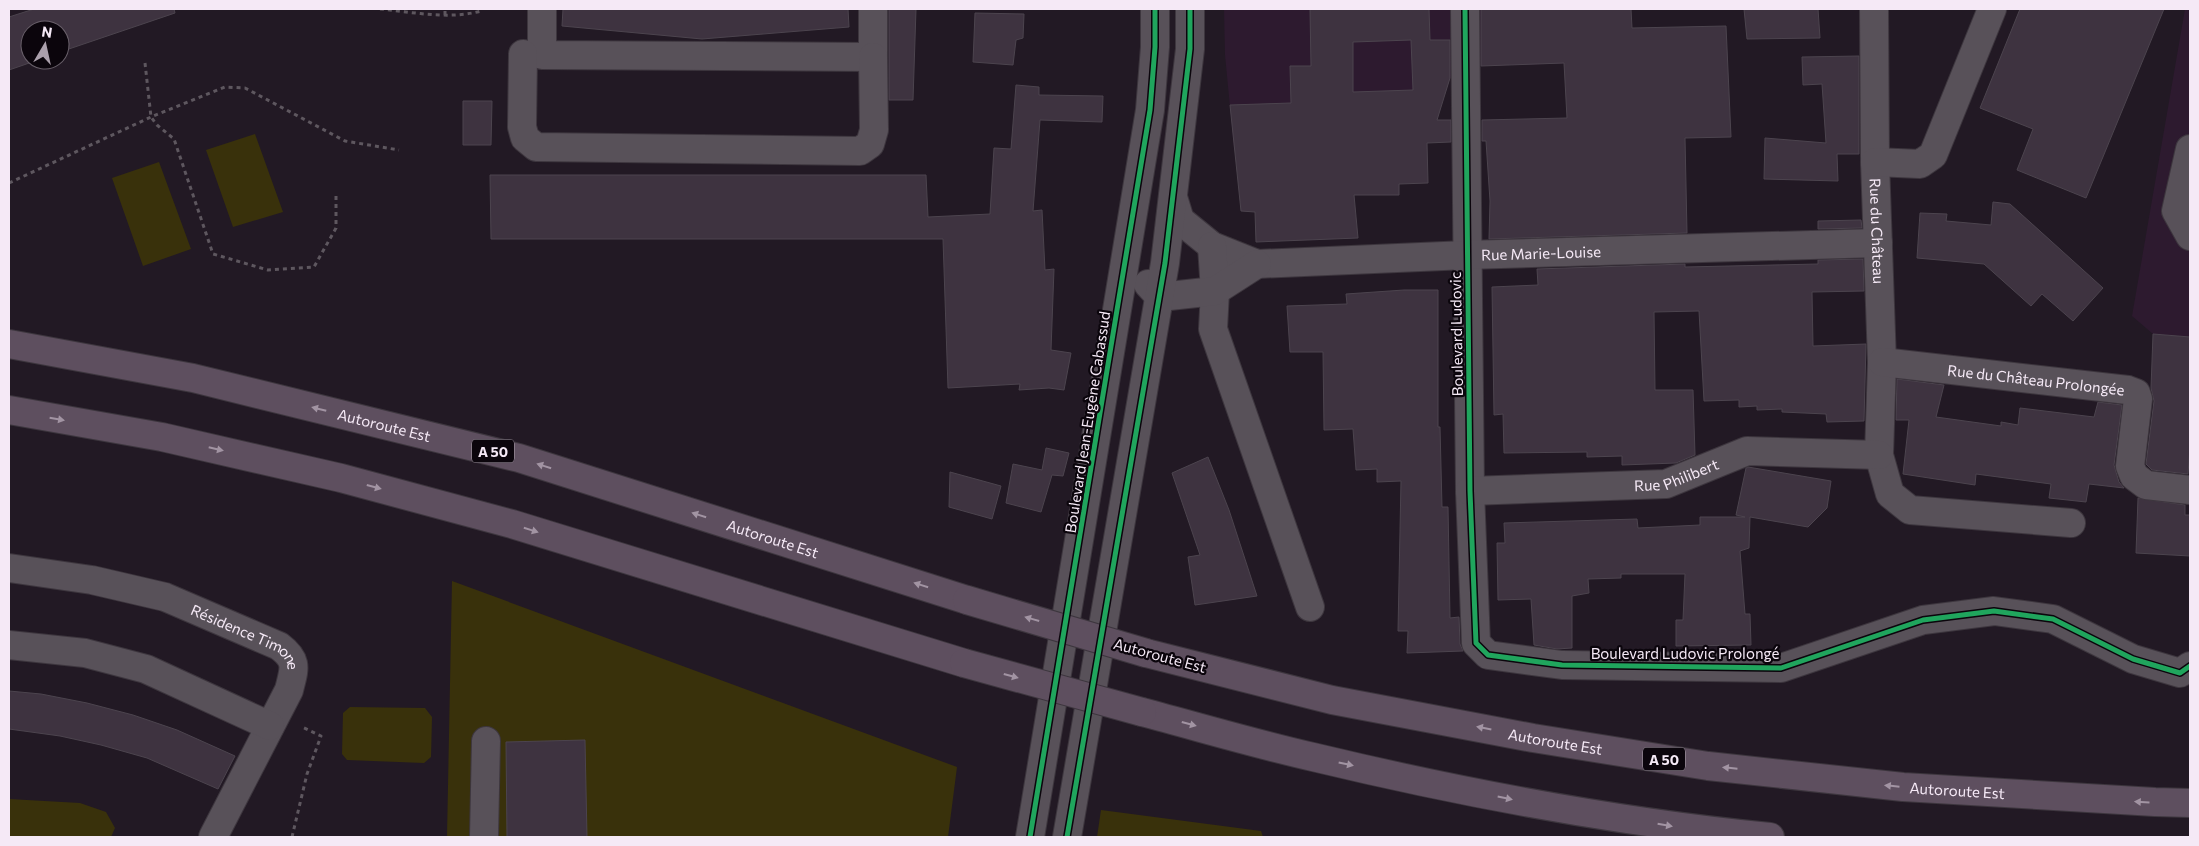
<svg xmlns="http://www.w3.org/2000/svg" width="2199" height="846" font-family="Commissioner,sans-serif">
<style>
.built{fill:#2d1a2f}
.green{fill:#39310b}
.building{fill:#3e3340;stroke:#4c444e;fill-rule:evenodd}
.lines{fill:none;stroke-linecap:round;stroke-linejoin:round}
.minor-casing{stroke:#3d363e;stroke-width:30}
.highway-casing{stroke:#3d363e;stroke-width:30}
.path{stroke:#5e575f;stroke-width:3;stroke-dasharray:4 4;stroke-linecap:butt}
.minor{stroke:#585159;stroke-width:28}
.highway{stroke:#5e4f5f;stroke-width:28}
.highway-bridge-casing{stroke:#3d363e;stroke-width:30;stroke-linecap:butt}
.highway-bridge{stroke:#5e4f5f;stroke-width:28}
.cycleway-casing{stroke:#0b050c;stroke-width:8}
.cycleway{stroke:#20a55d;stroke-width:5}
.oneway{fill:#a294a3}
.labels{text-anchor:middle;dominant-baseline:central;stroke-width:4.5;stroke-linejoin:round;paint-order:stroke}
.shield{fill:#0b050c;stroke:#afa5b0;stroke-width:1}
.shield-label{font-size:14px;font-weight:bold;fill:#f5e9f6}
.street-label{font-size:15px;fill:#f5e9f6;stroke:#0b050c}
</style>
<rect width="100%" height="100%" fill="#221924"/>
<!-- built -->
<path class="built" d="M1224,9h407l1,52 -178,6 -11,33 -89,46 -120,3 -9,-94z
M2185,9h5v328l-37,-3 -21,-18z"/>
<!-- green -->
<path class="green" d="M255,134l28,78 -50,15 -27,-77z
M159,162l32,87 -48,17 -31,-88z
M452,581l505,186 -9,70h-501z
M350,707l75,1 7,9 -1,40 -7,6 -77,-3 -5,-6 1,-41z
M9,799l71,4 26,9 9,16 -4,9h-102z
M1101,810l160,21 2,6h-166z"/>
<!-- building -->
<path class="building" d="M34,9h140l1,4 -115,39v-22h-30v30h8l-29,10v-53z
M563,9h285l1,18 -147,12 -140,-13z
M889,9h27l-3,91h-24z
M1310,9h119l1,31h20v38l-13,42h14v22l-24,1 1,40 -29,1v11h-45l4,43 -102,4 -1,-30 -14,-1 -11,-106 61,-2 -1,-37h21zM1411,40l2,50 -60,2v-50z
M1481,9h150l1,19 94,-2 5,111 -46,1 2,95 -198,6 1,-38 -4,-60h-4v-21l85,-2 -3,-55 -83,3z
M1744,9h74l2,29 -73,1z
M2020,9h144l-78,189 -69,-28 16,-41 -53,-21z
M975,13l49,1 -1,24 -7,2 -3,25 -40,-3z
M1859,56v98h-22l1,27 -74,-2 1,-41 61,5 -4,-59 -19,1 -1,-28z
M1016,85l23,2v8l64,1 -1,26 -62,-2 -7,91 9,-1 3,60 9,-1 -3,81 20,3 -7,37 -15,-2 -30,2 1,-6 -72,4 -5,-149h-452l-1,-64h436l2,42 62,-3 4,-66 17,1z
M463,101h29l-1,44h-28z
M1993,202l17,2 93,84 -30,33 -31,-27 -11,12 -47,-42 -67,-6 3,-45 27,1 -1,7 45,4z
M1861,220l1,8 -44,1v-8z
M1863,259l1,32 -52,1 1,54 53,-2 -2,77 -37,1 -1,-8 -44,-2v-3l-25,1v-4l-18,1v-7l-35,1 -5,-90 -45,1 1,78h38l2,65 -19,8 -54,2v-9l-35,1v-5l-83,1 -1,-39 -9,1 -2,-128 46,-2 -1,-16 148,-5v3l133,-3v-4z
M1404,290h34v137h2l2,80h6l2,111 9,-1 1,27 3,7 -56,2 1,-22h-10l3,-150 -24,1v-13l-21,1 -3,-41 -29,1 -1,-78h-33l-3,-46 60,-2 -1,-10z
M2153,334l37,3v110l-2,27 -36,-4 -6,-6 8,-63 -3,-13z
M1897,379l47,6 -8,32 65,9v-4l17,3 2,-17 74,9 4,-15 24,3 -8,60 5,17 5,6 -35,-4 -3,18 -37,-4 2,-14 -75,-10 -1,11 -72,-11 6,-54h-13z
M1046,448l23,5 -6,23 -11,-1 -11,37 -35,-9 7,-39 29,6z
M1208,457l21,53 28,86 -62,9 -7,-48 12,-2 -28,-82z
M1748,467l83,14 -4,27 -19,19 -58,-10 -1,31 -9,3 5,63h5l1,31 -75,1v-26h7l2,-46h-64v4l-33,1 1,14 -17,3v52l-15,1 -23,-4 -3,-46 -33,1 -1,-57h8l-1,-20 133,-4 1,9 62,-3v-8h45l-9,-2 10,-47z
M950,472l51,14 -9,33 -43,-12z
M2138,498l47,7v10h5v41l-54,-3z
M9,691l32,3 46,9 46,12 44,15 58,26 -17,33 -71,-31 -46,-13 -41,-9 -51,-7z
M585,740l2,97h-80l-1,-95z"/>
<g class="lines">
<defs>
<g id="minor">
<path d="M542,9v46l331,2v-48"/>
<path d="M1465,9l5,482 6,152 12,12 74,10 219,3 142,-48 71,-9 59,8 80,40 47,14 10,-7"/>
<path id="s1" d="M1874,9l1,153 7,200 -3,93 11,39 20,16 161,13"/>
<path d="M523,54l-1,73 3,11 11,9 324,4 10,-7 4,-14 -1,-73"/>
<path d="M2190,149l-14,62 14,25"/>
<path d="M1875,162l45,2 13,-9 59,-146"/>
<path id="s2" d="M1173,197l7,23 32,26 45,18 210,-9 411,-12"/>
<path d="M1212,246l3,45 -2,38 97,278"/>
<path d="M1148,284l12,13 55,-6 42,-27"/>
<path id="s3" d="M1882,362l246,28 8,3 2,6 -8,67 4,10 12,9 44,5"/>
<path id="s4" d="M1470,491l196,-7 81,-33 132,4"/>
<path id="s5" d="M9,568l83,12 73,17 114,49c20,15 15,23 10,44l-76,147"/>
<path d="M9,645l76,8 61,16 124,57"/>
<path d="M484,837l2,-96"/>
<path d="M1030,837l120,-727 5,-63v-38"/>
<path d="M1067,837l98,-574 25,-214v-40"/>
</g>
<g id="highway">
<path id="s6" d="M9,344l184,34 326,80 448,142"/>
<path d="M9,410l153,27 179,41 171,46 452,139"/>
<path id="s7" d="M1146,653l186,47 201,38 175,28 195,21 252,15 35,1"/>
<path d="M1142,712c57,15 114,32 171,45 150,36 304,65 457,80"/>
</g>
</defs>
<!-- minor casing -->
<use href="#minor" class="minor-casing"/>
<!-- highway casing -->
<use href="#highway" class="highway-casing"/>
<!-- path -->
<path class="path" d="M380,9c33,3 68,11 101,2
M445,15v-6
M145,63l6,54 6,8 17,14 39,115 55,16 46,-3 22,-39v-35
M9,183l142,-66 74,-30 20,1 100,53 54,9
M292,837l15,-63 14,-38 -19,-9"/>
<!-- minor -->
<use href="#minor" class="minor"/>
<!-- highway -->
<use href="#highway" class="highway"/>
<defs>
<path id="highway-bridge" d="M967,600l179,53
M964,663l178,49"/>
</defs>
<!-- highway-bridge casing -->
<use href="#highway-bridge" class="highway-bridge-casing"/>
<!-- highway-bridge -->
<use href="#highway-bridge" class="highway-bridge"/>
<defs>
<path id="cycleway" d="M1465,9l5,482 6,152 12,12 74,10 219,3 142,-48 71,-9 59,8 80,40 47,14 10,-7
M1030,837l120,-727 5,-63v-38
M1067,837l98,-574 25,-214v-40"/>
</defs>
<!-- cycleway casing -->
<use href="#cycleway" class="cycleway-casing"/>
<!-- cycleway -->
<use href="#cycleway" class="cycleway"/>
</g>
<!-- one-way arrows -->
<defs><path id="oneway-solid" d="M-6-.8H1V-3.2L6.5 0L1 3.2V.8H-6Z" transform="scale(1.25)"/></defs>
<g class="oneway">
<use href="#oneway-solid" transform="translate(319 409) rotate(-166)"/>
<use href="#oneway-solid" transform="translate(57 419) rotate(10)"/>
<use href="#oneway-solid" transform="translate(216 449) rotate(13)"/>
<use href="#oneway-solid" transform="translate(544 466) rotate(-162)"/>
<use href="#oneway-solid" transform="translate(374 487) rotate(15)"/>
<use href="#oneway-solid" transform="translate(699 515) rotate(-162)"/>
<use href="#oneway-solid" transform="translate(531 530) rotate(17)"/>
<use href="#oneway-solid" transform="translate(921 585) rotate(-162)"/>
<use href="#oneway-solid" transform="translate(1032 619) rotate(-164)"/>
<use href="#oneway-solid" transform="translate(1011 676) rotate(15)"/>
<use href="#oneway-solid" transform="translate(1189 724) rotate(15)"/>
<use href="#oneway-solid" transform="translate(1484 728) rotate(-169)"/>
<use href="#oneway-solid" transform="translate(1346 764) rotate(12)"/>
<use href="#oneway-solid" transform="translate(1730 768) rotate(-174)"/>
<use href="#oneway-solid" transform="translate(1892 786) rotate(-174)"/>
<use href="#oneway-solid" transform="translate(1505 798) rotate(12)"/>
<use href="#oneway-solid" transform="translate(2142 802) rotate(-177)"/>
<use href="#oneway-solid" transform="translate(1665 825) rotate(10)"/>
</g>
<g class="labels">
<!-- shield labels -->
<g class="shield">
<rect x="472" y="439.5" width="42" height="23" rx="4"/>
<rect x="1643" y="747.5" width="42" height="23" rx="4"/>
</g>
<g class="shield-label">
<text x="493" y="451">A 50</text>
<text x="1664" y="759">A 50</text>
</g>
<!-- street labels -->
<g class="street-label">
<text stroke="none"><textPath href="#s1" startOffset="222">Rue du Château</textPath></text>
<text stroke="none"><textPath href="#s2" startOffset="398">Rue Marie-Louise</textPath></text>
<text transform="translate(1456 334) rotate(-91)">Boulevard Ludovic</text>
<text stroke="none"><textPath href="#s3" startOffset="155">Rue du Château Prolongée</textPath></text>
<text transform="translate(1087 422) rotate(-81)">Boulevard Jean-Eugène Cabassud</text>
<text stroke="none"><textPath href="#s6" startOffset="384">Autoroute Est</textPath></text>
<text stroke="none"><textPath href="#s4" startOffset="208">Rue Philibert</textPath></text>
<text stroke="none"><textPath href="#s6" startOffset="789">Autoroute Est</textPath></text>
<text stroke="none"><textPath href="#s5" startOffset="250">Résidence Timone</textPath></text>
<text x="1685" y="653">Boulevard Ludovic Prolongé</text>
<text transform="translate(1160 655) rotate(15)">Autoroute Est</text>
<text stroke="none"><textPath href="#s7" startOffset="419">Autoroute Est</textPath></text>
<text stroke="none"><textPath href="#s7" startOffset="824">Autoroute Est</textPath></text>
</g>
</g>
<!-- border -->
<rect width="2199" height="846" fill="none" stroke="#f5e9f6" stroke-width="20"/>
<!-- north arrow -->
<g transform="translate(45 45) rotate(9)"><circle r="24" fill="#0b050c" stroke="#69606a"/>
<path d="M0-4L9 19L0 12L-9 19Z" fill="#aba0ac"/>
<text y="-8" font-size="14" font-weight="bold" text-anchor="middle" fill="#f5e9f6">N</text>
</g>
</svg>
